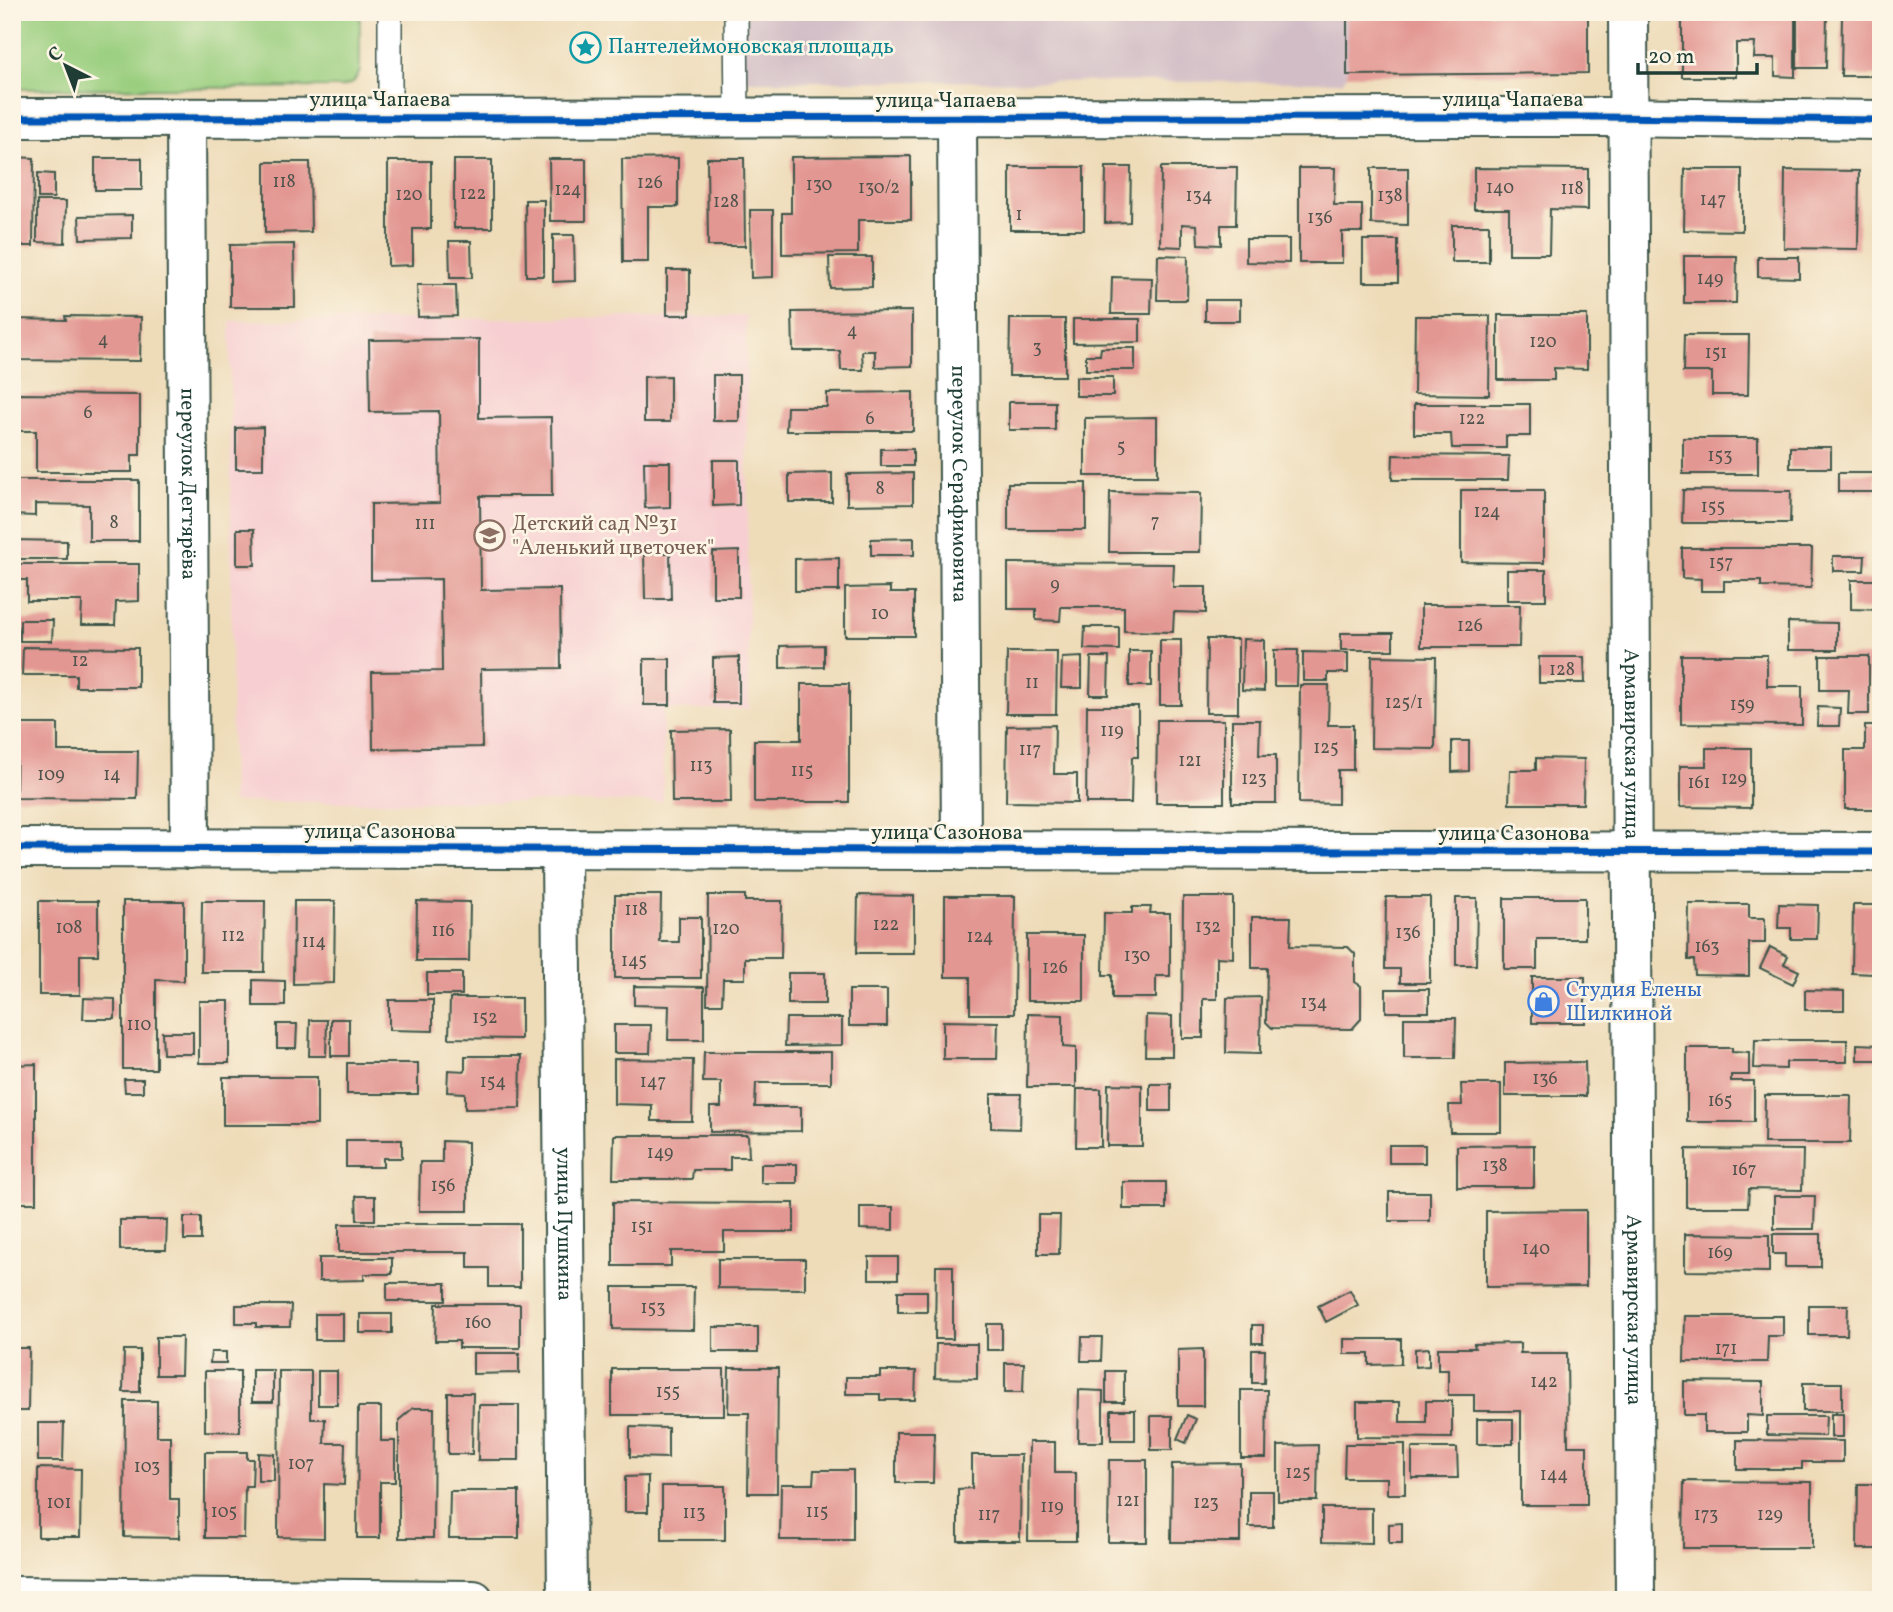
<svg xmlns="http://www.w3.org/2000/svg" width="1893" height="1612" font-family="Vollkorn,serif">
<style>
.built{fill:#f7cfd2}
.industrial{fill:#d2bdc6}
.green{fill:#9bcf80;stroke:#5d865a;stroke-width:2}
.building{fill:#e39793}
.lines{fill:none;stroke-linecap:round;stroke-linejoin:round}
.service-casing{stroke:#3e5548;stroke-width:26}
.minor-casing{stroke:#3e5548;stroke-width:42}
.tertiary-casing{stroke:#3e5548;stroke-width:42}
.service{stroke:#fff;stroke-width:23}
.minor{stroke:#fff;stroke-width:38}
.tertiary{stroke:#fff;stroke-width:38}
.cycleway-casing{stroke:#fcf5e5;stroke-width:11}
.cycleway{stroke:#0057b8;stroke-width:7}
.labels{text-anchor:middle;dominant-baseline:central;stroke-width:5;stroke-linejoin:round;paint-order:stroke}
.number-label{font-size:18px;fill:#50544c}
.culture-label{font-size:21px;fill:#0d838f;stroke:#fcf5e5;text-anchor:start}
.street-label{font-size:21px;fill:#1f3d34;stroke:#fcf5e5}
.education-label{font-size:21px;fill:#785e54;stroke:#fcf5e5;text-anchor:start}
.shop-label{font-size:21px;fill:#366cbe;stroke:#fcf5e5;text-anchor:start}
</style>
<rect width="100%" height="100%" fill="#fcf5e5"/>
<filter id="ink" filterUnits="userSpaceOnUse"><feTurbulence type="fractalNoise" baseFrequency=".0143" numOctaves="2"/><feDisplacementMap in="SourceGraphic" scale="14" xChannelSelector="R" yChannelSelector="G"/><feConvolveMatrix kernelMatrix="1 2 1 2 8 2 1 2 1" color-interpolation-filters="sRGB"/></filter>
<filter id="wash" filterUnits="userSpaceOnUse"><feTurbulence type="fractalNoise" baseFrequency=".00686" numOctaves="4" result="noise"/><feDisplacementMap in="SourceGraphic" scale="28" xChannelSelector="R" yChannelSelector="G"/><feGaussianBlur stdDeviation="1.57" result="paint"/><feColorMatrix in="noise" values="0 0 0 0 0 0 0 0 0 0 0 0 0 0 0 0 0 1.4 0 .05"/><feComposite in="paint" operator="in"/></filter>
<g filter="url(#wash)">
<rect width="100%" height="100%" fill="#eedcb9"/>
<!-- built -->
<path class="built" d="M746,316l3,393 -86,1v92h-431l-2,-481z"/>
<!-- industrial -->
<path class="industrial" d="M741,12h847v61l-241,2 -5,7 -600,-1z"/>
<!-- green -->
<path class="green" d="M12,12h348v59l-7,12 -11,4 -330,2z"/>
<g id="blocks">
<!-- building -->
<path class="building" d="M1501,12h87v61l-241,2v-59z
M1682,13l113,1v63l-20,-1v-18h-21l1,-15h-19v34h-54z
M1797,13h30l-1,55h-29z
M1881,13v63h-40l1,-62z
M911,156v64h-53v33l-76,1v-41h9v-56z
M12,157l22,1 -1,88h-21z
M95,158h47v32h-47z
M678,158v49h-30v55h-25l-1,-103z
M707,158h37l1,88h-37z
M549,159h37v62h-36z
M454,160h38v68h-38z
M388,161h43v68h-18v36l-25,1z
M265,162h45l1,70 -46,1z
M1010,167h74v63h-74z
M1106,167h25l-1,55 -25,1z
M1161,167h76l-1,58h-15v20l-23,-1 -1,-19 -15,-1v23l-22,-1z
M1299,168h36l-1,37h28v27h-20v31h-43z
M1371,168h37v57l-37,-1z
M1474,168l114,1v41l-38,-1 -1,45h-40v-45h-35z
M1685,169h57v62l-58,-1z
M1785,170l74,1 -1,78 -74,-1z
M38,173l16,1v24h-16z
M525,200h19v76h-18z
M37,201h29l-1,42 -28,-1z
M750,210h23v67l-22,1z
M132,215v23l-52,1 -1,-23z
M1452,225h37v37h-37z
M553,235h21l1,46 -22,1z
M1246,239h43v24l-43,-1z
M1363,240h35v42h-35z
M449,241h22l1,37h-22z
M294,244l1,63h-65v-62z
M1158,255l30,1 -1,44h-30z
M1684,256h53l-1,47h-52z
M829,257h43v30l-42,1z
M1758,257h41v21l-41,-1z
M667,270h23v45h-23z
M1112,277l40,1 -1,36h-40z
M417,285h39l1,31 -39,1z
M1205,300h35v21h-35z
M912,311v55l-37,1v-16h-13l1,19h-22l-1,-19h-47l-1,-39z
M1498,315h89v54l-33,-1v12h-56z
M65,316l76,1 -1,44 -128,-1v-41l54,1z
M1415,316h75l-1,79 -75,-1z
M1010,319h55v57h-56z
M1073,319h67v23l-67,1z
M1684,335h65l-1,60h-36v-23h-29z
M479,339v79l72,-1 1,79h-72l1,94 79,-1 1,79 -80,1 1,78 -109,2 -1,-77 70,-1 -1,-92 -70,1v-76l69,-1 -1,-92 -69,1 -1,-72z
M1101,348h34v22h-49v-15h14z
M713,375h26v46h-26z
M670,376v46h-26v-45z
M1076,377h37v19h-37z
M913,392v39h-127l1,-24h40v-14z
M12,394l128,1v60h-8v17h-96v-41h-24z
M1009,402h46v28h-46z
M1414,404h116v32h-24v12h-54l-1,-14h-37z
M1157,417v59h-72v-58z
M263,427v42h-27v-41z
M1683,438h75v36h-75z
M1790,447h41v21h-41z
M881,449h32v17h-32z
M1393,455l116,1 -1,24h-116z
M713,460h26v45l-26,1z
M644,462h26v45l-25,1z
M832,473v29h-43v-28z
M913,473v31l-66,1v-31z
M1838,473h38v19h-38z
M12,480h127v61h-50v-36l-54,-1v12l-23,-1z
M1008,483h78v47h-78z
M1461,490h83v73l-83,-1z
M1683,490l108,1 -1,32h-108z
M1110,492l91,1 -1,59h-91z
M237,529h17l1,36h-18z
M914,538v17h-43v-16z
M12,540l55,1v18h-55z
M1682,548h130l-1,40 -50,-1v-6h-37v10h-23v-12l-19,-1z
M739,551v46h-26v-45z
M644,553h26l1,46h-26z
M1833,556h32l-1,15h-31z
M839,558v33h-44v-32z
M1008,563l166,1 -1,23h33v26l-32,-1 -1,20 -49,-1v-24h-63l-1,14 -24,-1v-11h-28z
M12,564h127v37l-23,1 -1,23h-34l1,-24h-55v-21h-15z
M1507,570h39v30h-39z
M1851,580h30v30l-30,-1z
M890,587v6h24v43h-69v-48z
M1421,605h99l-1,42h-98z
M20,620h33l-1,21h-32z
M1788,622l49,1v27h-49z
M1085,627h34v23l-35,-1z
M1341,633h52v17h-52z
M1207,639h31v74h-32z
M1243,639l21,1v51l-22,-1z
M1160,640h21v65h-21z
M824,645v22l-44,1v-22z
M23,647l115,1v39h-62v-12h-54z
M1274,650h24l-1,36h-23z
M1129,651h22v35h-22z
M1007,652h50l-1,62h-50z
M1303,652l45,1v20h-20v8h-25z
M1681,655h86v31h35v39l-121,-1z
M1372,656l64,1 -1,92 -64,-1z
M1820,656h49v58h-21l1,-24h-29z
M739,657v46h-26v-45z
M1082,657v31h-21l1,-30z
M1091,657h18l-1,38h-18z
M1539,657h45l1,26h-46z
M644,659h26v46h-26z
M801,684h48v118h-95v-62h47z
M1300,685h29l-1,40h25v45h-15v34l-39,-1z
M1087,706h51v51h-6l-1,46h-45z
M1818,707l22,1 -1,18h-22z
M1157,720h67v83h-68z
M1232,720h28l-1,35h17v48h-44z
M17,724h41v27h80l-1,48 -121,-1z
M1055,725l-1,49h23v29l-71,-1 1,-76z
M1865,726h16v83h-36v-59h20z
M730,729l1,73h-59l-1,-72z
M1452,741h17v30l-17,1z
M1706,748h45v60l-71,-1v-41h26z
M1536,758l48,1 -1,45h-74l1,-34h26z
M615,895h46l-1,47h19v-25h22v61h-86z
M708,895h37v6h37l-1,57h-36v21h-22l-1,25h-15z
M858,895l56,1v57h-57z
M945,896h70l-1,118h-44v-37h-25z
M1183,897h50v61l-16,-1v42h-14v39h-21z
M1386,897h44v86h-30v-14h-15z
M1456,898h21l-1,67h-20z
M1504,898h81v41h-48v30h-33z
M39,901h59v54h-18v40h-41z
M123,901h61v80l-28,-1v89h-33z
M202,901h63l-1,71h-63z
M294,901h41l-1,82 -41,1z
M417,901l53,1 -1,59h-53z
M1689,904h60v14h16v25h-16v33l-54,-1 -1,-15h-6z
M1779,904l39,1 -1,34h-26v-11h-13z
M1853,905h28v81h-7v-12l-22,-1z
M1132,907h19l-1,6h20v63h-14v22h-44v-23h-9l1,-62h28z
M1252,917h39l-1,29 58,1 7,7v28l6,4v33l-9,10 -80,-1 -6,-6 1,-54h-15z
M1027,935h57v66h-57z
M1770,947l18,9 -4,8 15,7 -6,13 -33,-16z
M427,973h35v22h-35z
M788,973h37v31h-37z
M1532,977h53v46h-53z
M253,980l32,1v25h-32z
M634,986l70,1v53h-36l1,-34 -35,-1z
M1386,989h43v23h-43z
M849,990h38v36h-38z
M1805,990l39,1v19h-39z
M1261,997l-1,57 -34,-1 1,-55z
M84,998l31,1v20h-32z
M450,998h71v41l-72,-1z
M389,1000h44v31l-44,-1z
M199,1001h30v62h-30z
M1028,1014l35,1v32l13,1v39h-49z
M1146,1015l26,1v40h-27z
M786,1018h56v27l-57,1z
M1404,1018h52l-1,40h-51z
M331,1019h18v37h-18z
M310,1020h17l-1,36h-17z
M943,1021l55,1 -1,37h-54z
M277,1024h20l-1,24h-19z
M614,1025h37l-1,28h-36z
M162,1032h31v22h-30z
M1755,1040h92v22h-61v7l-32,-1z
M1857,1044l24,1v15h-24z
M1687,1048h45v4l17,1v22h-18v6h23v41h-67z
M704,1052h127v31h-75l-1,24h46v24l-91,1v-25h11v-25h-18z
M465,1056h56l-1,52 -55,1v-16l-18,-1 1,-22 17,1z
M614,1059l79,1 -1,61h-40v-16l-38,-1z
M1585,1062l1,34h-81v-33z
M347,1063h71v31h-71z
M36,1064v139h-24v-138z
M223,1077h94v48h-94z
M124,1079h19v13h-18z
M1108,1084l34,1v61h-35z
M1150,1084h21v27h-21z
M1461,1084h40v48h-51l-1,-27h13z
M1077,1089h24v58h-25z
M991,1094h30l-1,35 -29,-1z
M1765,1095h86l-1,48h-86z
M614,1135h134l1,22h-19v13h-37l-1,9h-79z
M346,1140h56v18h-19v9h-37z
M442,1141l26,1v69h-49l1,-49h22z
M1389,1145h36v18h-36z
M1534,1145v42h-77v-41z
M1686,1149l117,1 -1,40 -53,-1 -1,18h-62z
M761,1164h36v19h-36z
M1123,1182h43v27h-43z
M1389,1192h41v29h-41z
M356,1196h19v24h-18z
M1774,1196h41l-1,33h-40z
M613,1202l181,1v29h-70v19h-53v15h-58z
M860,1207h33v23l-33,-1z
M1586,1210v76l-100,1v-76z
M1038,1215h22l-1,39h-21z
M184,1217h17v23h-17z
M120,1220h47l-1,30h-46z
M339,1224h181v63h-31v-19h-21v-16h-129z
M1685,1234l84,1v37l-84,-1z
M1773,1234h48v33h-36v-13h-12z
M869,1257h29v22h-29z
M319,1258h73v16h-28v6l-45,1z
M718,1259h87v30l-87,-1z
M936,1266h17v73h-18z
M387,1283h59v18h-59z
M613,1287h81l-1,43 -80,-1z
M1350,1290l8,15 -32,17 -8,-16z
M898,1291h29v21h-29z
M436,1304h84v44h-61v-7h-24z
M236,1305h55l-1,22h-34v-4h-20z
M1809,1305h39l-1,30h-38z
M315,1314h28v26h-28z
M360,1314h32v19h-32z
M1685,1316h98v20h-15l-1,26h-83z
M987,1324h15v26h-15z
M1252,1325h11v18h-11z
M713,1327h45v25h-45z
M156,1337h26l-1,38h-25z
M1082,1337h20l-1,24h-20z
M1344,1339h57v25l-32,1v-11h-25z
M1520,1343v10h47l1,93h19v59h-66v-94h-47v-16h-26v-25h-10v-22h37l-1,-4z
M936,1344h41v35l-42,-1z
M12,1348h17l-1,63h-16z
M1429,1348v18l-14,1v-18z
M1203,1349v57h-25v-56z
M124,1350h16v42h-17z
M1252,1350h13l-1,33h-12z
M211,1352h15v11h-16z
M473,1353h46v20l-46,1z
M1005,1363h19l-1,29h-18z
M729,1368h49l-1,125h-29l1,-80h-21z
M612,1369h112v46h-112z
M252,1370h21v32h-21z
M205,1371h35v61l-35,-1z
M279,1371h32v48h14l-1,24h21l-1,42 -20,-1v54l-46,-1z
M318,1371h19v34h-19z
M880,1371h36l-1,29h-35v-6h-34v-17h34z
M1106,1371h18v31h-18z
M1684,1381l79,1v34l-16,-1v17h-43v-17h-20z
M1803,1383h39v28h-39z
M1079,1390l24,1v51h-25z
M1241,1390h26l-1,68h-25z
M448,1393h25l-1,61h-24z
M125,1401h32v35h13v63h9v39l-55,-1z
M1426,1401h26v37l-95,-1v-35h43v20h26z
M479,1405h40v55h-41z
M358,1407h23v34h14v41h-15v56h-23z
M413,1408h21l-1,130h-34v-118z
M1111,1410h24v30h-24z
M1831,1414h12v23h-12z
M1187,1415l9,4 -10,24 -9,-4z
M1151,1416h21v34h-21z
M1767,1416h59l-1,20 -58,-1z
M1477,1419h36v25h-36z
M38,1423h26l-1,38h-25z
M630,1427l38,1v30l-38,-1z
M896,1432h38l-1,51h-37z
M1737,1440l106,1v21h-41v7h-65z
M1029,1442h26v31h21v68h-48z
M1345,1444h60v50h-18v-16h-43z
M1318,1445l-1,56h-39v-55z
M1412,1448h45l1,30h-46z
M205,1452h42v7h6l-1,27h-7l-1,52h-39z
M258,1453l16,1v27h-16z
M972,1455h49l-1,86h-62v-52l14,-1z
M1109,1460h38v82h-39z
M1240,1463v79h-69l1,-78z
M38,1468l43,1 -1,68h-42z
M814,1470h39v70h-73l1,-56h32z
M648,1476v36h-23v-35z
M1684,1481l128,1v66h-129z
M1858,1484h23v65h-24z
M662,1486h63v54h-63z
M450,1491h69v47h-70z
M1249,1491h24v36h-24z
M1322,1508h50v35l-50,-1z
M1402,1523v20h-13v-19z"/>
</g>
</g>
<g filter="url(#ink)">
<use href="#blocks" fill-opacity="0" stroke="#3e5548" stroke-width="2"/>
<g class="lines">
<defs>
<path id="service" d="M390,12v106
M736,12l1,106"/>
<g id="minor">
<path d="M12,118l1589,-1 280,3"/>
<path id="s1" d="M186,118l4,731"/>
<path id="s2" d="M957,118l4,733"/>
<path d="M12,848l1869,4"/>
<path id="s3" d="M561,850l6,750"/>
<path d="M12,1596l462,4"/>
</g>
<g id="tertiary">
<path id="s4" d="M1628,12l7,1588"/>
</g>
</defs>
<!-- service casing -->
<use href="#service" class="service-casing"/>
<!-- minor casing -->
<use href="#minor" class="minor-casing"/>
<!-- tertiary casing -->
<use href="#tertiary" class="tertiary-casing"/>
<!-- service -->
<use href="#service" class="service"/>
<!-- minor -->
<use href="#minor" class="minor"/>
<!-- tertiary -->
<use href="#tertiary" class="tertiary"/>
<defs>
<path id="cycleway" d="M12,118l1589,-1 280,3
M12,848l1869,4"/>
</defs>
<!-- cycleway casing -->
<use href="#cycleway" class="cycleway-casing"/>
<!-- cycleway -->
<use href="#cycleway" class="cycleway"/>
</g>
</g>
<!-- icons -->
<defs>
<symbol id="sight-ring" viewBox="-11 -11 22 22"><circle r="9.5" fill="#fcf5e5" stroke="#0f9aa8" stroke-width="1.5"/><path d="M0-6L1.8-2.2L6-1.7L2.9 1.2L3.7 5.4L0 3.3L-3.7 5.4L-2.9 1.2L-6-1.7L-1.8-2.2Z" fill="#0f9aa8"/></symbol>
<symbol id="school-ring" viewBox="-11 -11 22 22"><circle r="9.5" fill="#fcf5e5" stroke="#8d6e63" stroke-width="1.5"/><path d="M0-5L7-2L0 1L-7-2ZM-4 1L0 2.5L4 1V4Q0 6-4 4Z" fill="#8d6e63"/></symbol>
<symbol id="shop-ring" viewBox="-11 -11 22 22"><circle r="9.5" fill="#fcf5e5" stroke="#3f7fe0" stroke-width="1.5"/><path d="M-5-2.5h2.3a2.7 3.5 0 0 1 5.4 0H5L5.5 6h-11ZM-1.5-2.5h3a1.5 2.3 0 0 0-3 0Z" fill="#3f7fe0"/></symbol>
</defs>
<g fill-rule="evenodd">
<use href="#sight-ring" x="568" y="30" width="35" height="35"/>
<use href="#school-ring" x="472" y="518" width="35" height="35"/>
<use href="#shop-ring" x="1526" y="984" width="35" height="35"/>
</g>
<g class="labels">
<!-- number labels -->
<g class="number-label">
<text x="284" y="182">118</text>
<text x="650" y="183">126</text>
<text x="819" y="185">130</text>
<text x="879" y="188">130/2</text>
<text x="1500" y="188">140</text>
<text x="1572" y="189">118</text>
<text x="568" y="190">124</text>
<text x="473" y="194">122</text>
<text x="409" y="195">120</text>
<text x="1199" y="196">134</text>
<text x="1390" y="196">138</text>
<text x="1713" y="200">147</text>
<text x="726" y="202">128</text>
<text x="1019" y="215">1</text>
<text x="1320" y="218">136</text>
<text x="1710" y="279">149</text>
<text x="852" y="331">4</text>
<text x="103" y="340">4</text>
<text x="1543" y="342">120</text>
<text x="1037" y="348">3</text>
<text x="1716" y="353">151</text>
<text x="88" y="413">6</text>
<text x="870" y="419">6</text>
<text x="1472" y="419">122</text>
<text x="1121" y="447">5</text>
<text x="1720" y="456">153</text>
<text x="880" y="489">8</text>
<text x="1713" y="507">155</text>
<text x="1487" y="512">124</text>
<text x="1155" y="522">7</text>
<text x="114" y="523">8</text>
<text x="425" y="524">111</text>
<text x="1721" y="563">157</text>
<text x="1055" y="585">9</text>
<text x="880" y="614">10</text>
<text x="1470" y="626">126</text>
<text x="80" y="661">12</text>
<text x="1562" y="670">128</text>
<text x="1032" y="683">11</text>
<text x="1404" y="703">125/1</text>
<text x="1742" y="705">159</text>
<text x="1112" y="731">119</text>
<text x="1326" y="748">125</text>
<text x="1030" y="750">117</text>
<text x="1190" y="761">121</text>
<text x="701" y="766">113</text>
<text x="802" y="771">115</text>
<text x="51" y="775">109</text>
<text x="112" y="775">14</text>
<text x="1254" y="779">123</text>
<text x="1734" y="779">129</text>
<text x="1699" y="783">161</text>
<text x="636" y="910">118</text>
<text x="886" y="925">122</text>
<text x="1208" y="927">132</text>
<text x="69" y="928">108</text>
<text x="726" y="929">120</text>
<text x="443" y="931">116</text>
<text x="1408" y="933">136</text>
<text x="233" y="936">112</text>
<text x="980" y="937">124</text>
<text x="314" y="942">114</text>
<text x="1707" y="947">163</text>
<text x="1137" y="956">130</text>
<text x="634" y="961">145</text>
<text x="1055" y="968">126</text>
<text x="1314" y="1003">134</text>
<text x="485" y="1018">152</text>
<text x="139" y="1025">110</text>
<text x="1545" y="1079">136</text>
<text x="493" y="1082">154</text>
<text x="653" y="1082">147</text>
<text x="1720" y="1101">165</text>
<text x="660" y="1153">149</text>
<text x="1495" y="1166">138</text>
<text x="1744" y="1170">167</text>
<text x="443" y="1186">156</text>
<text x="642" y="1227">151</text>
<text x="1536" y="1249">140</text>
<text x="1720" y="1253">169</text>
<text x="653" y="1308">153</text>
<text x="478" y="1323">160</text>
<text x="1726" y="1349">171</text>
<text x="1544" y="1382">142</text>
<text x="668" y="1392">155</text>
<text x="301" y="1464">107</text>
<text x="147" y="1467">103</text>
<text x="1298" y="1473">125</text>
<text x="1554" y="1475">144</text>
<text x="1128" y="1501">121</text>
<text x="59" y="1503">101</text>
<text x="1206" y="1503">123</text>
<text x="1052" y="1507">119</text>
<text x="224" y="1512">105</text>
<text x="817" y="1512">115</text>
<text x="694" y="1513">113</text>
<text x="989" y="1515">117</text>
<text x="1706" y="1515">173</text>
<text x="1770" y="1515">129</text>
</g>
<!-- culture labels -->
<g class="culture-label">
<text x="608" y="47">Пантелеймоновская площадь</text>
</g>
<!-- street labels -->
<g class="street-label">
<text x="380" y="100">улица Чапаева</text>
<text x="1513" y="100">улица Чапаева</text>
<text x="946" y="101">улица Чапаева</text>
<text stroke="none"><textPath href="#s1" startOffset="366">переулок Дегтярёва</textPath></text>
<text stroke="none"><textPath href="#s2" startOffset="366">переулок Серафимовича</textPath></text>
<text stroke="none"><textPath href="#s4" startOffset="732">Армавирская улица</textPath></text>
<text x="380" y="832">улица Сазонова</text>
<text x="947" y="833">улица Сазонова</text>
<text x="1514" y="834">улица Сазонова</text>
<text stroke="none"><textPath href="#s3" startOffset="374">улица Пушкина</textPath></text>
<text stroke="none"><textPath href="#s4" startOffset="1298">Армавирская улица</textPath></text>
</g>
<!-- education labels -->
<g class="education-label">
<text x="512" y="524">Детский сад №31<tspan x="512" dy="24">"Аленький цветочек"</tspan></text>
</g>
<!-- shop labels -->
<g class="shop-label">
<text x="1566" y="990">Студия Елены<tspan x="1566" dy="24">Шилкиной</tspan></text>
</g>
</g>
<!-- margin -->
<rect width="1893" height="1612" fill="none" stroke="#fcf5e5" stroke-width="42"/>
<!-- north arrow -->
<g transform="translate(66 66) rotate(318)" stroke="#fcf5e5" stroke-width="5" paint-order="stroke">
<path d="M0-5L12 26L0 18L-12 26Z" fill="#1f3d34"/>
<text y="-10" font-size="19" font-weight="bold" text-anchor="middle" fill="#1f3d34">С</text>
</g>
<!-- scale -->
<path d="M1638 63v10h119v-10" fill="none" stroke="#1f3d34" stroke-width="3.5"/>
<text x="1648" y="63" font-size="21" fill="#1f3d34" stroke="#fcf5e5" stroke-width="5" paint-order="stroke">20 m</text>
</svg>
